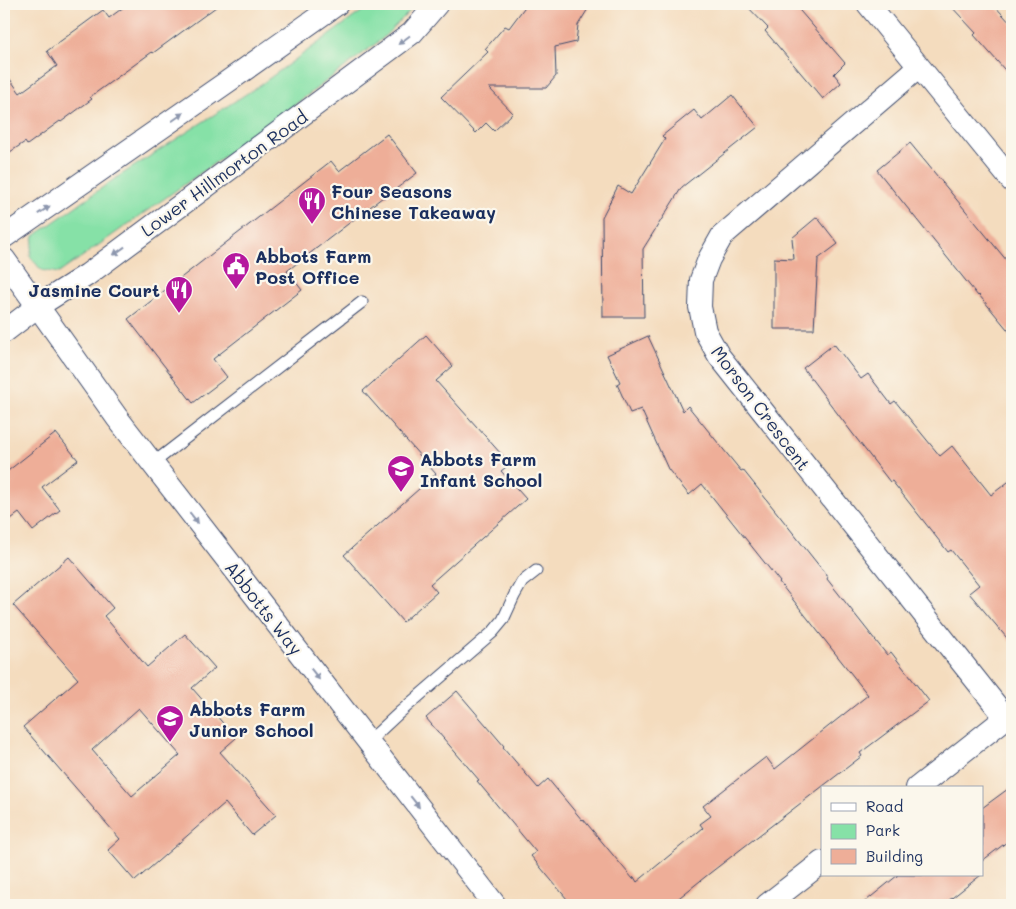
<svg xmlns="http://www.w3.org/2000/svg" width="1016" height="909" font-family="Mali,sans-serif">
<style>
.green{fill:#86e1a7;stroke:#508882}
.building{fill:#eeae98;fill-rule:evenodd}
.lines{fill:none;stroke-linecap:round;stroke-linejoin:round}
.lane-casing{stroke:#3c496c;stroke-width:13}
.street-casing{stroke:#3c496c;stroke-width:24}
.lane{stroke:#fff;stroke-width:11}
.street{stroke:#fff;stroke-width:22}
.oneway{fill:#8d97ae}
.labels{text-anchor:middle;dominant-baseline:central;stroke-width:4.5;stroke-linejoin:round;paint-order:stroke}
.street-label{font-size:18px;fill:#1b2f5e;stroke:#fbf7ec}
.poi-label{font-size:18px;font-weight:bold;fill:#1b2f5e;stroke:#fbf7ec;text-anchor:start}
</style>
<rect width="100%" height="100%" fill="#fbf7ec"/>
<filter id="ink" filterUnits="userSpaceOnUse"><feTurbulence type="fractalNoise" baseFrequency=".02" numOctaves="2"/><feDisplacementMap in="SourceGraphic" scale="10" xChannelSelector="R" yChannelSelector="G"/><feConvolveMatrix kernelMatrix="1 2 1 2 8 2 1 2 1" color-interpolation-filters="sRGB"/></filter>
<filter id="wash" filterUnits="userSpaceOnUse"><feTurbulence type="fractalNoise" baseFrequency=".0096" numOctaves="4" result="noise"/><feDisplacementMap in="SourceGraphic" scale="20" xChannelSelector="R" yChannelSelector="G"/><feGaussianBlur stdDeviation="1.12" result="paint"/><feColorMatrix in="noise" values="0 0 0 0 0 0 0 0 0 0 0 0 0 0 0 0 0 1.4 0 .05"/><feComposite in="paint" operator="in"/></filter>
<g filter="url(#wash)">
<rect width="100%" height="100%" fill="#f4dcbe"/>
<!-- green -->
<path class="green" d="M372,4h45l-35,35 -122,92 -201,142 -18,-3 -11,-14 4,-20 79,-56 147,-95z"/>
<g id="blocks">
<!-- building -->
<path class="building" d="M128,4h92l-67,49 -1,-1 -62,45 2,2 -31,23 -1,-1 -33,24 -2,-3 -21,14v-85l16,22 37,-27 -10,-15 56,-41 6,8z
M527,4h64l-13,21 -2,17 -21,5 1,29 -10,12h-57l24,25 -19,18 -8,-8 -10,10 -35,-36 47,-45 -3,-3 20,-23 4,2z
M745,4h49l51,59 -11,11 7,9 -18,16 -58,-68 3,-3z
M949,4h44l19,21v53l-38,-43 2,-2z
M732,95l26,32 -76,60 -39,62 1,68h-41l-1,-100 16,-31 13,8 34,-55 -3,-3 32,-26 8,10z
M387,134l30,39 -33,25 -1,-1 -96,74 15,19 -89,69 14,18 -34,26 -65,-84 203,-158 8,10z
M910,143l102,124v68l-33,-40 -1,1 -101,-126z
M817,217l21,27 -20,15 -4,70h-40v-71l20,1 -2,-21z
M426,335l27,31 -17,15 74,83 -9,7 25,28 -96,85 7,8 -34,30 -59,-67 92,-81 -73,-83z
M648,336l35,75 5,-5 53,65 2,-1 85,107 -1,2 60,76 4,-3 38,49 -69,52 2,3 -152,117 -40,32h-98l-41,-49 5,-4 -59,-71 2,-1 -53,-62 31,-27 47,55 -1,1 35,41 10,-9 34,41 1,-1 50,60 1,-2 3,5 66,-54 -3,-4 11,-8 -8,-10 63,-49 9,12 93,-74 -89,-113h1l-78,-98 -13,11 -21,-26 -27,-60 -11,4 -13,-29 3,-2 -13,-27z
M834,344l27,35 7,-5 23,30 4,-3 45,55 12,-10 39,49 21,-16v165l-43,-51 10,-8 -28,-35 -3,2 -56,-71 -2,1 -37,-48 -50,-66z
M56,433l22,27 -36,27 18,23 -27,21 -14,-18 -15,11v-50z
M69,557l44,51 -9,8 43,51 38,-33 30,34 -23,20 44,50 -16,14 56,63 -24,20 -27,-32 -90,78 -27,-31 12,-11 -97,-112 55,-48 -65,-74zM139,708l41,47 -48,41 -40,-46z
M1012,786v52l-30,23v-53z
M898,875h83l-38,30h-82z"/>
</g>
</g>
<g filter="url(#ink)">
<use href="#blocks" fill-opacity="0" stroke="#3c496c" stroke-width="1"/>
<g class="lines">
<defs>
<path id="lane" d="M152,464l210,-162
M368,742l31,-29 94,-81 10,-12 11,-24 8,-14 14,-11"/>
<path id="street" d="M868,4l144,177
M919,67l-197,169 -13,23 -8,21 -1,27 5,24 14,25 287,362
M4,237l223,-155 110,-78
M4,259l114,160 377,486
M4,332l34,-26 49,-31 325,-242 25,-29
M917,788l95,-75
M767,905l55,-43"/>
</defs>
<!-- lane casing -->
<use href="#lane" class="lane-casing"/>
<!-- street casing -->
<use href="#street" class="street-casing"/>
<!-- lane -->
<use href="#lane" class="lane"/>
<!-- street -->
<use href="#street" class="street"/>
</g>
<!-- one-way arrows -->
<defs><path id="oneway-solid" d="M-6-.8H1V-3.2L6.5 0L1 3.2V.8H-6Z" transform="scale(1.25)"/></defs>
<g class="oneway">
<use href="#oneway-solid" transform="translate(404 40) rotate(143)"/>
<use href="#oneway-solid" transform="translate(178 117) rotate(-35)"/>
<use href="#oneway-solid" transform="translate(44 210) rotate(-34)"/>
<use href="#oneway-solid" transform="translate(119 251) rotate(144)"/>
<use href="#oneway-solid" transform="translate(194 518) rotate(52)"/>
<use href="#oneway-solid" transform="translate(315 674) rotate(52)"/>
<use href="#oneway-solid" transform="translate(415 802) rotate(52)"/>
</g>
</g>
<!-- icons -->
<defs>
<symbol id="restaurant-pin" viewBox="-11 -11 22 30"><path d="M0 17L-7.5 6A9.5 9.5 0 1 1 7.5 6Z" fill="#b5179e" stroke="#fbf7ec"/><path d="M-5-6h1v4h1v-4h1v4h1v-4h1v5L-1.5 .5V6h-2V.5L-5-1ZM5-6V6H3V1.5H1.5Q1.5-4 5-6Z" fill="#fff"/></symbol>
<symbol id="civic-pin" viewBox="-11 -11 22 30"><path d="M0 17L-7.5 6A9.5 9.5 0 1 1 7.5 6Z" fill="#b5179e" stroke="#fbf7ec"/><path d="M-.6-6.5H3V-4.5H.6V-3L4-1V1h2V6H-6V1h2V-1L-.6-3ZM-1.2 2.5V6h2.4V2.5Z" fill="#fff"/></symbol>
<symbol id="school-pin" viewBox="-11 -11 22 30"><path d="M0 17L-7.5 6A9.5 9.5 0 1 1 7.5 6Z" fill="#b5179e" stroke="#fbf7ec"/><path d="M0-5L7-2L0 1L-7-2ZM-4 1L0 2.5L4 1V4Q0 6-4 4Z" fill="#fff"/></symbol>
</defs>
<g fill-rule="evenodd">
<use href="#restaurant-pin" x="296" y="185" width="32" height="43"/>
<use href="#civic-pin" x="220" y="250" width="32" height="43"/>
<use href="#restaurant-pin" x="163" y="274" width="32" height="43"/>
<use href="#school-pin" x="385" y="453" width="32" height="43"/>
<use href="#school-pin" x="154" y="703" width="32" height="43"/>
</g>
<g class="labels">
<!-- street labels -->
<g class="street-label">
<text transform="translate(224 173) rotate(-36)">Lower Hillmorton Road</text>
<text transform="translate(761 408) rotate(53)">Morson Crescent</text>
<text transform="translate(264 608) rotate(52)">Abbotts Way</text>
</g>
<!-- poi labels -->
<g class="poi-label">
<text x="331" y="191">Four Seasons<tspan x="331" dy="21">Chinese Takeaway</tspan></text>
<text x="255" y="256">Abbots Farm<tspan x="255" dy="21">Post Office</tspan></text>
<text x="160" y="290" text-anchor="end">Jasmine Court</text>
<text x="420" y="459">Abbots Farm<tspan x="420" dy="21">Infant School</tspan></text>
<text x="189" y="709">Abbots Farm<tspan x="189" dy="21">Junior School</tspan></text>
</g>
</g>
<!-- margin -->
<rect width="1016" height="909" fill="none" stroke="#fbf7ec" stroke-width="20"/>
<!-- legend -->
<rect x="821" y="786" width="162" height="90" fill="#fbf7ec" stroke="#a1a7b3"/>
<rect x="831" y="803" width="25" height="8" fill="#ffffff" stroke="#a1a7b3"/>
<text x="866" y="812" font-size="15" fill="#1b2f5e">Road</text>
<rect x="831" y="824" width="25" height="15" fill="#86e1a7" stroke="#a1a7b3"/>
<text x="866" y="836" font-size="15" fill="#1b2f5e">Park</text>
<rect x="831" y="849" width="25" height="15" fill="#eeae98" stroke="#a1a7b3"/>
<text x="866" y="862" font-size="15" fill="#1b2f5e">Building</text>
</svg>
